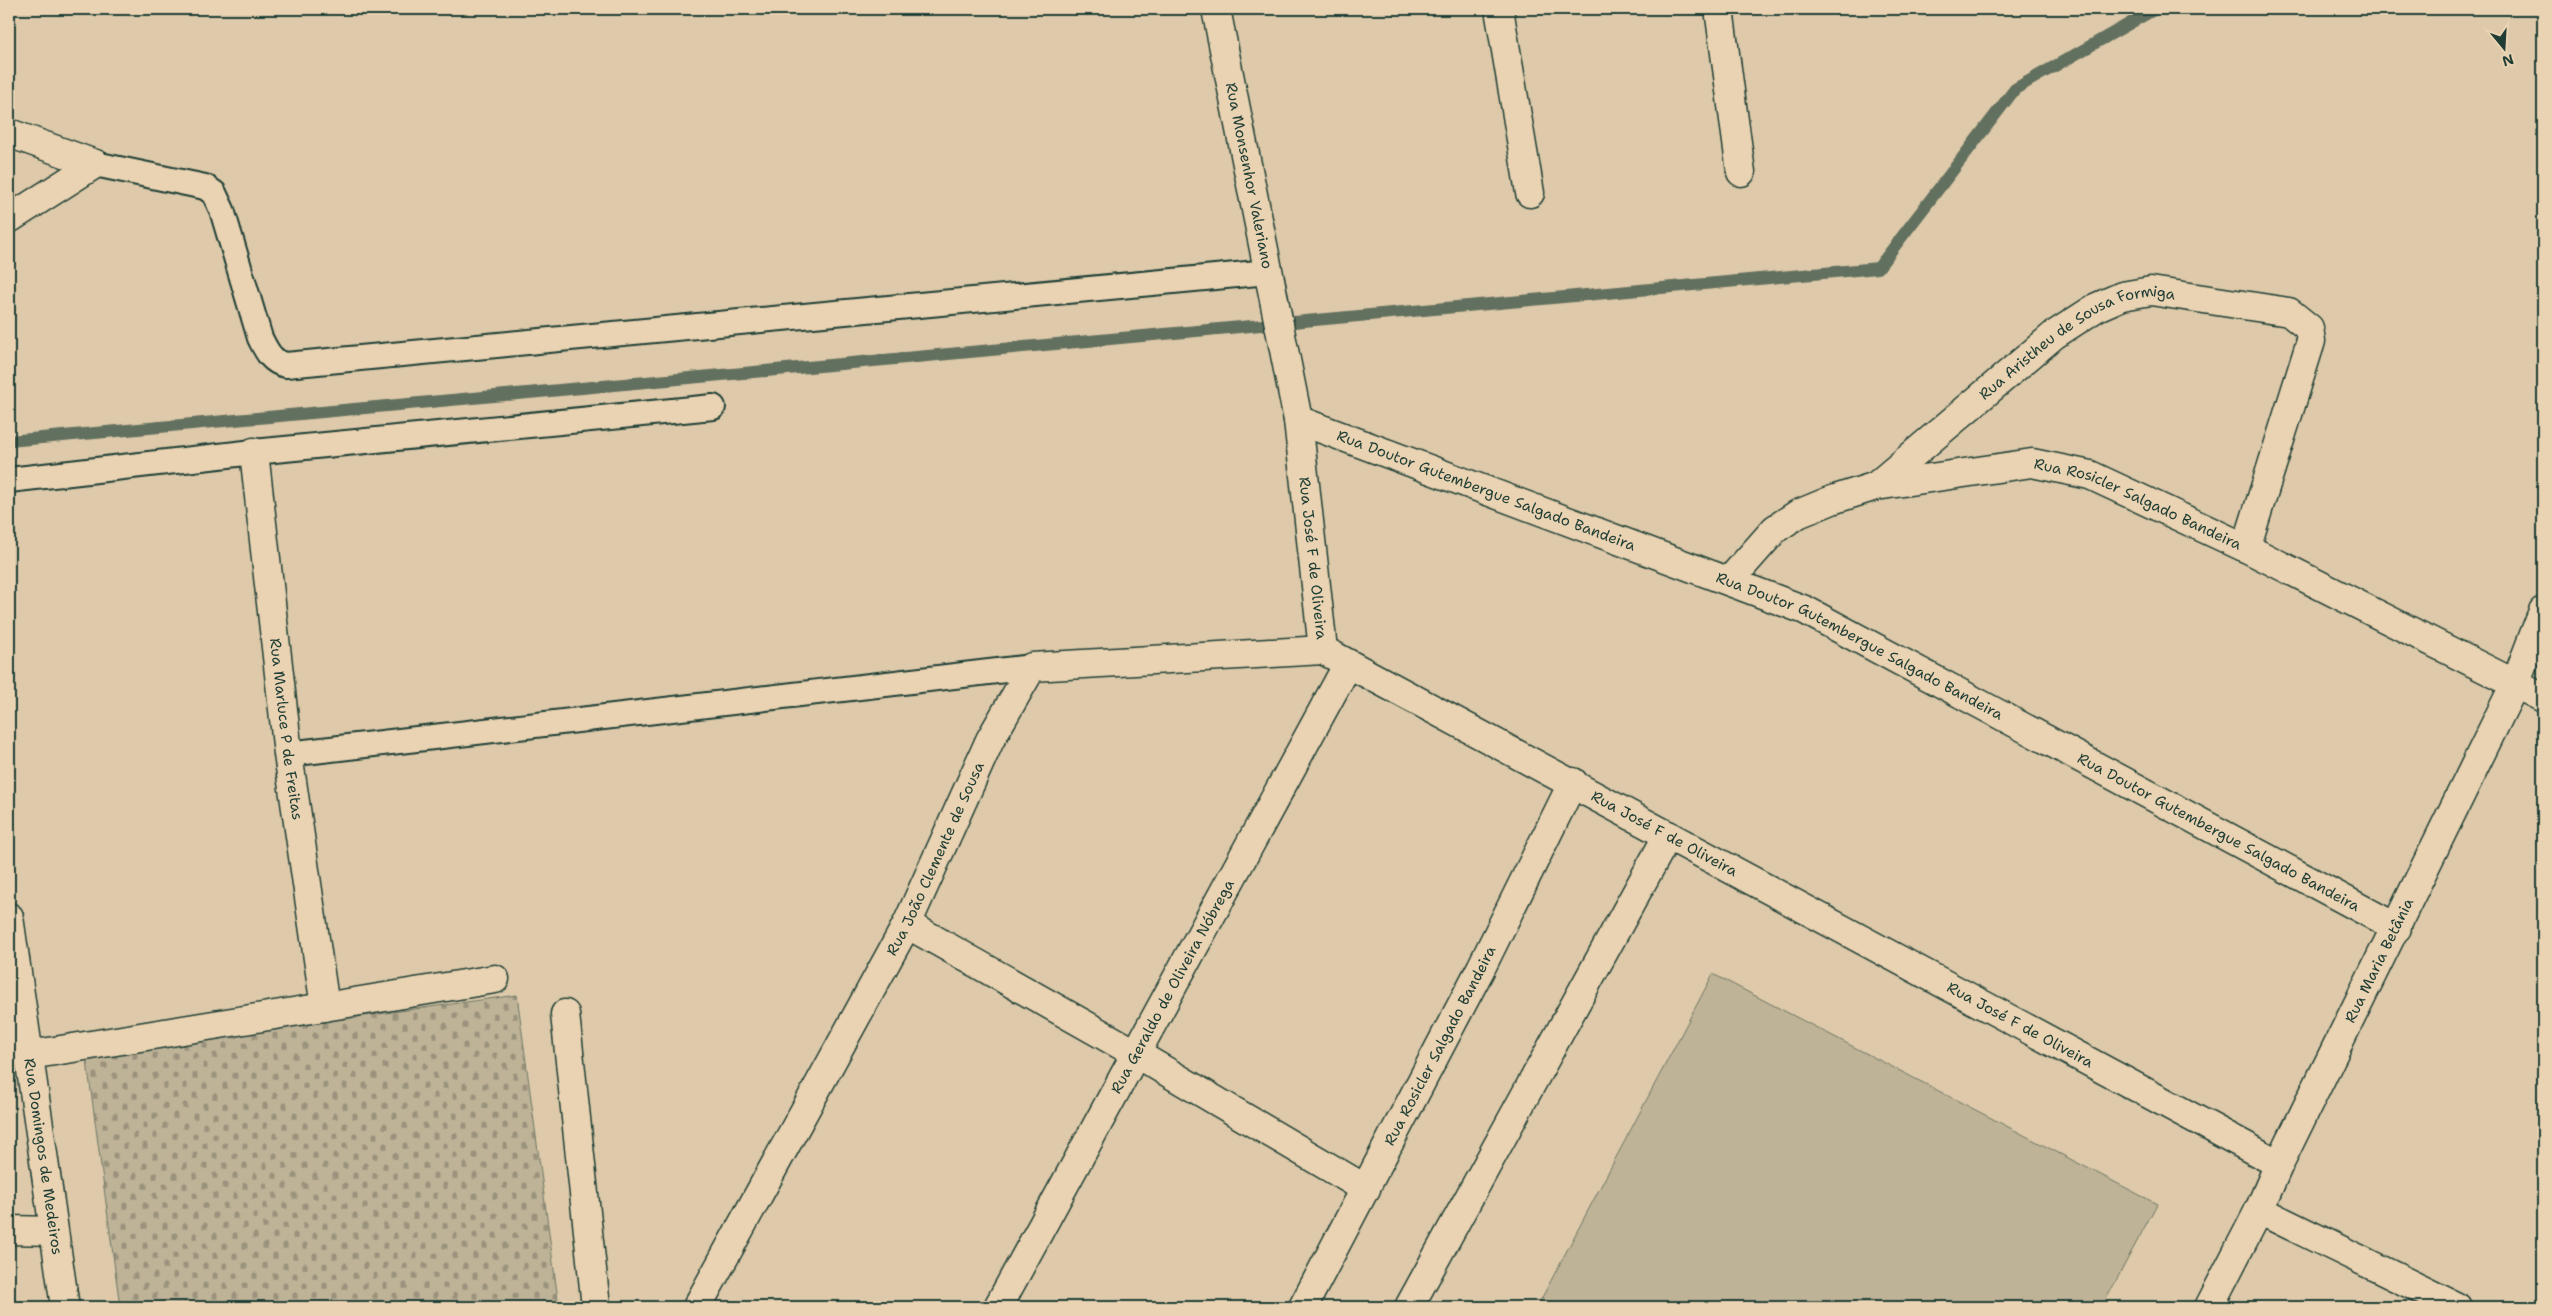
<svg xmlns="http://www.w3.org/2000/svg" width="2552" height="1316" font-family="'Shantell Sans',sans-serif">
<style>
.cemetery{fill:url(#cemetery-stones);stroke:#6e7866}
.pitch{fill:#beb297;stroke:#6e7866}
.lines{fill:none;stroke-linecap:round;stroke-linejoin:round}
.stream{stroke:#626f5e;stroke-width:12}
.lane-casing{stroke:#1f3d34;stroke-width:28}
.street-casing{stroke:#1f3d34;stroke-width:31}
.lane{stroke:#ead3b2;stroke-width:24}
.street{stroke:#ead3b2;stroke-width:28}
.labels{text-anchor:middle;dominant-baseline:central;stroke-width:5;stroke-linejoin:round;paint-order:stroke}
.street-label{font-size:15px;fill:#1f3d34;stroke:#ead3b2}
</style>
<defs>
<pattern id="cemetery-stones" width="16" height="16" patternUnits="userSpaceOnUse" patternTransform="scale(1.25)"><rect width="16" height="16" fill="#beb297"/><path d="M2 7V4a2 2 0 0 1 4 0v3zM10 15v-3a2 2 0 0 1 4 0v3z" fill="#9a927c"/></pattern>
</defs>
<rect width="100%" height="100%" fill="#decaaa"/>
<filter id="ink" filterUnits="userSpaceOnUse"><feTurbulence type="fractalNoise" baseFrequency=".02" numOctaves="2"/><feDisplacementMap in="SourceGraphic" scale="10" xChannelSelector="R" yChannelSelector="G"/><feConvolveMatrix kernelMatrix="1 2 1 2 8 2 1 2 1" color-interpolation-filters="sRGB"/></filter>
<g filter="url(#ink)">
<!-- cemetery -->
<path class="cemetery" d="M517,995l42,312h-439l-34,-253z"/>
<!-- pitch -->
<path class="pitch" d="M1713,974l444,230 -55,103h-565z"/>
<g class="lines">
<!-- stream -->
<path class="stream" d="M9,441l1869,-173 137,-179 140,-80"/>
<defs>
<path id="lane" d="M95,164l110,23 9,6 8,17 38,128c6,12 11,24 26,27l982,-93
M9,480l245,-28 459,-45
M288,754l744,-87"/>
<g id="street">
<path id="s1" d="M1216,9l82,411 25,230 956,514"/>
<path d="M1499,9l31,184"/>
<path d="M1719,9l22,163"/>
<path d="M9,133l86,31"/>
<path d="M9,219l86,-55"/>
<path id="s2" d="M1298,420l507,190 592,318"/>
<path id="s3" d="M254,452l34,302 37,253"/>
<path id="s4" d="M1876,486l178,-151 43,-28 25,-11 29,-5 138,21 20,16 2,13 -65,207"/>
<path id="s5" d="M1730,580l45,-51 23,-15 34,-14 44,-14 156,-23 58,12 156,73 297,150"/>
<path id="s6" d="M9,917l56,390"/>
<path d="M907,924l228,129 231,136"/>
<path d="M565,1014l31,293"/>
<path d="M30,1055l465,-76"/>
<path d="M2259,1210l198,97"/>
<path d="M9,1230l44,1"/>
<path id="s7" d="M697,1307l210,-383 83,-184 42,-73 291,-17"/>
<path id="s8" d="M998,1307l350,-643"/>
<path id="s9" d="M1303,1307l178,-339 92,-186"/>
<path d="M1409,1307l259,-472"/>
<path id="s10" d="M2209,1307l50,-97 20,-46 236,-480 28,-73"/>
</g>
</defs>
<!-- lane casing -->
<use href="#lane" class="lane-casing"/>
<!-- street casing -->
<use href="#street" class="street-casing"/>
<!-- lane -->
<use href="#lane" class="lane"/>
<!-- street -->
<use href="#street" class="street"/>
</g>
</g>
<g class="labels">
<!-- street labels -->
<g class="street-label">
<text stroke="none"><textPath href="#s1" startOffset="170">Rua Monsenhor Valeriano</textPath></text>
<text stroke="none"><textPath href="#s4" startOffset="252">Rua Aristheu de Sousa Formiga</textPath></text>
<text stroke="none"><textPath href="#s2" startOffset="201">Rua Doutor Gutembergue Salgado Bandeira</textPath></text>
<text stroke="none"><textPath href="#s5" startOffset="450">Rua Rosicler Salgado Bandeira</textPath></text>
<text stroke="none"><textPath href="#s1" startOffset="558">Rua José F de Oliveira</textPath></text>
<text stroke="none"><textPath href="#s2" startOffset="606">Rua Doutor Gutembergue Salgado Bandeira</textPath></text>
<text stroke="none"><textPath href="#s3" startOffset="279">Rua Marluce P de Freitas</textPath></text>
<text stroke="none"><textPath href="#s2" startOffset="1011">Rua Doutor Gutembergue Salgado Bandeira</textPath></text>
<text stroke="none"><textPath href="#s1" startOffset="1038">Rua José F de Oliveira</textPath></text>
<text stroke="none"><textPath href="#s7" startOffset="508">Rua João Clemente de Sousa</textPath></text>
<text stroke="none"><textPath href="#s10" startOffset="386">Rua Maria Betânia</textPath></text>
<text stroke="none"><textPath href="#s8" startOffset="365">Rua Geraldo de Oliveira Nóbrega</textPath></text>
<text stroke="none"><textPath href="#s1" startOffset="1442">Rua José F de Oliveira</textPath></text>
<text stroke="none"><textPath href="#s9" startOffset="295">Rua Rosicler Salgado Bandeira</textPath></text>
<text stroke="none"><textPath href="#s6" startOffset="242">Rua Domingos de Medeiros</textPath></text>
</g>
</g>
<!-- margin -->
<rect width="2552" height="1316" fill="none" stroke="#ead3b2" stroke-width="30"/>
<rect x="15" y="15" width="2522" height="1286" fill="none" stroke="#1f3d34" stroke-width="2" filter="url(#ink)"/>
<!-- north arrow -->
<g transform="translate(2504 48) rotate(162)" stroke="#ead3b2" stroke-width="4" paint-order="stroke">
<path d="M0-4L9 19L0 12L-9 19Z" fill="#1f3d34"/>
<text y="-8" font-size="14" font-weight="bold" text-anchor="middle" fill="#1f3d34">N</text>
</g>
</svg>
